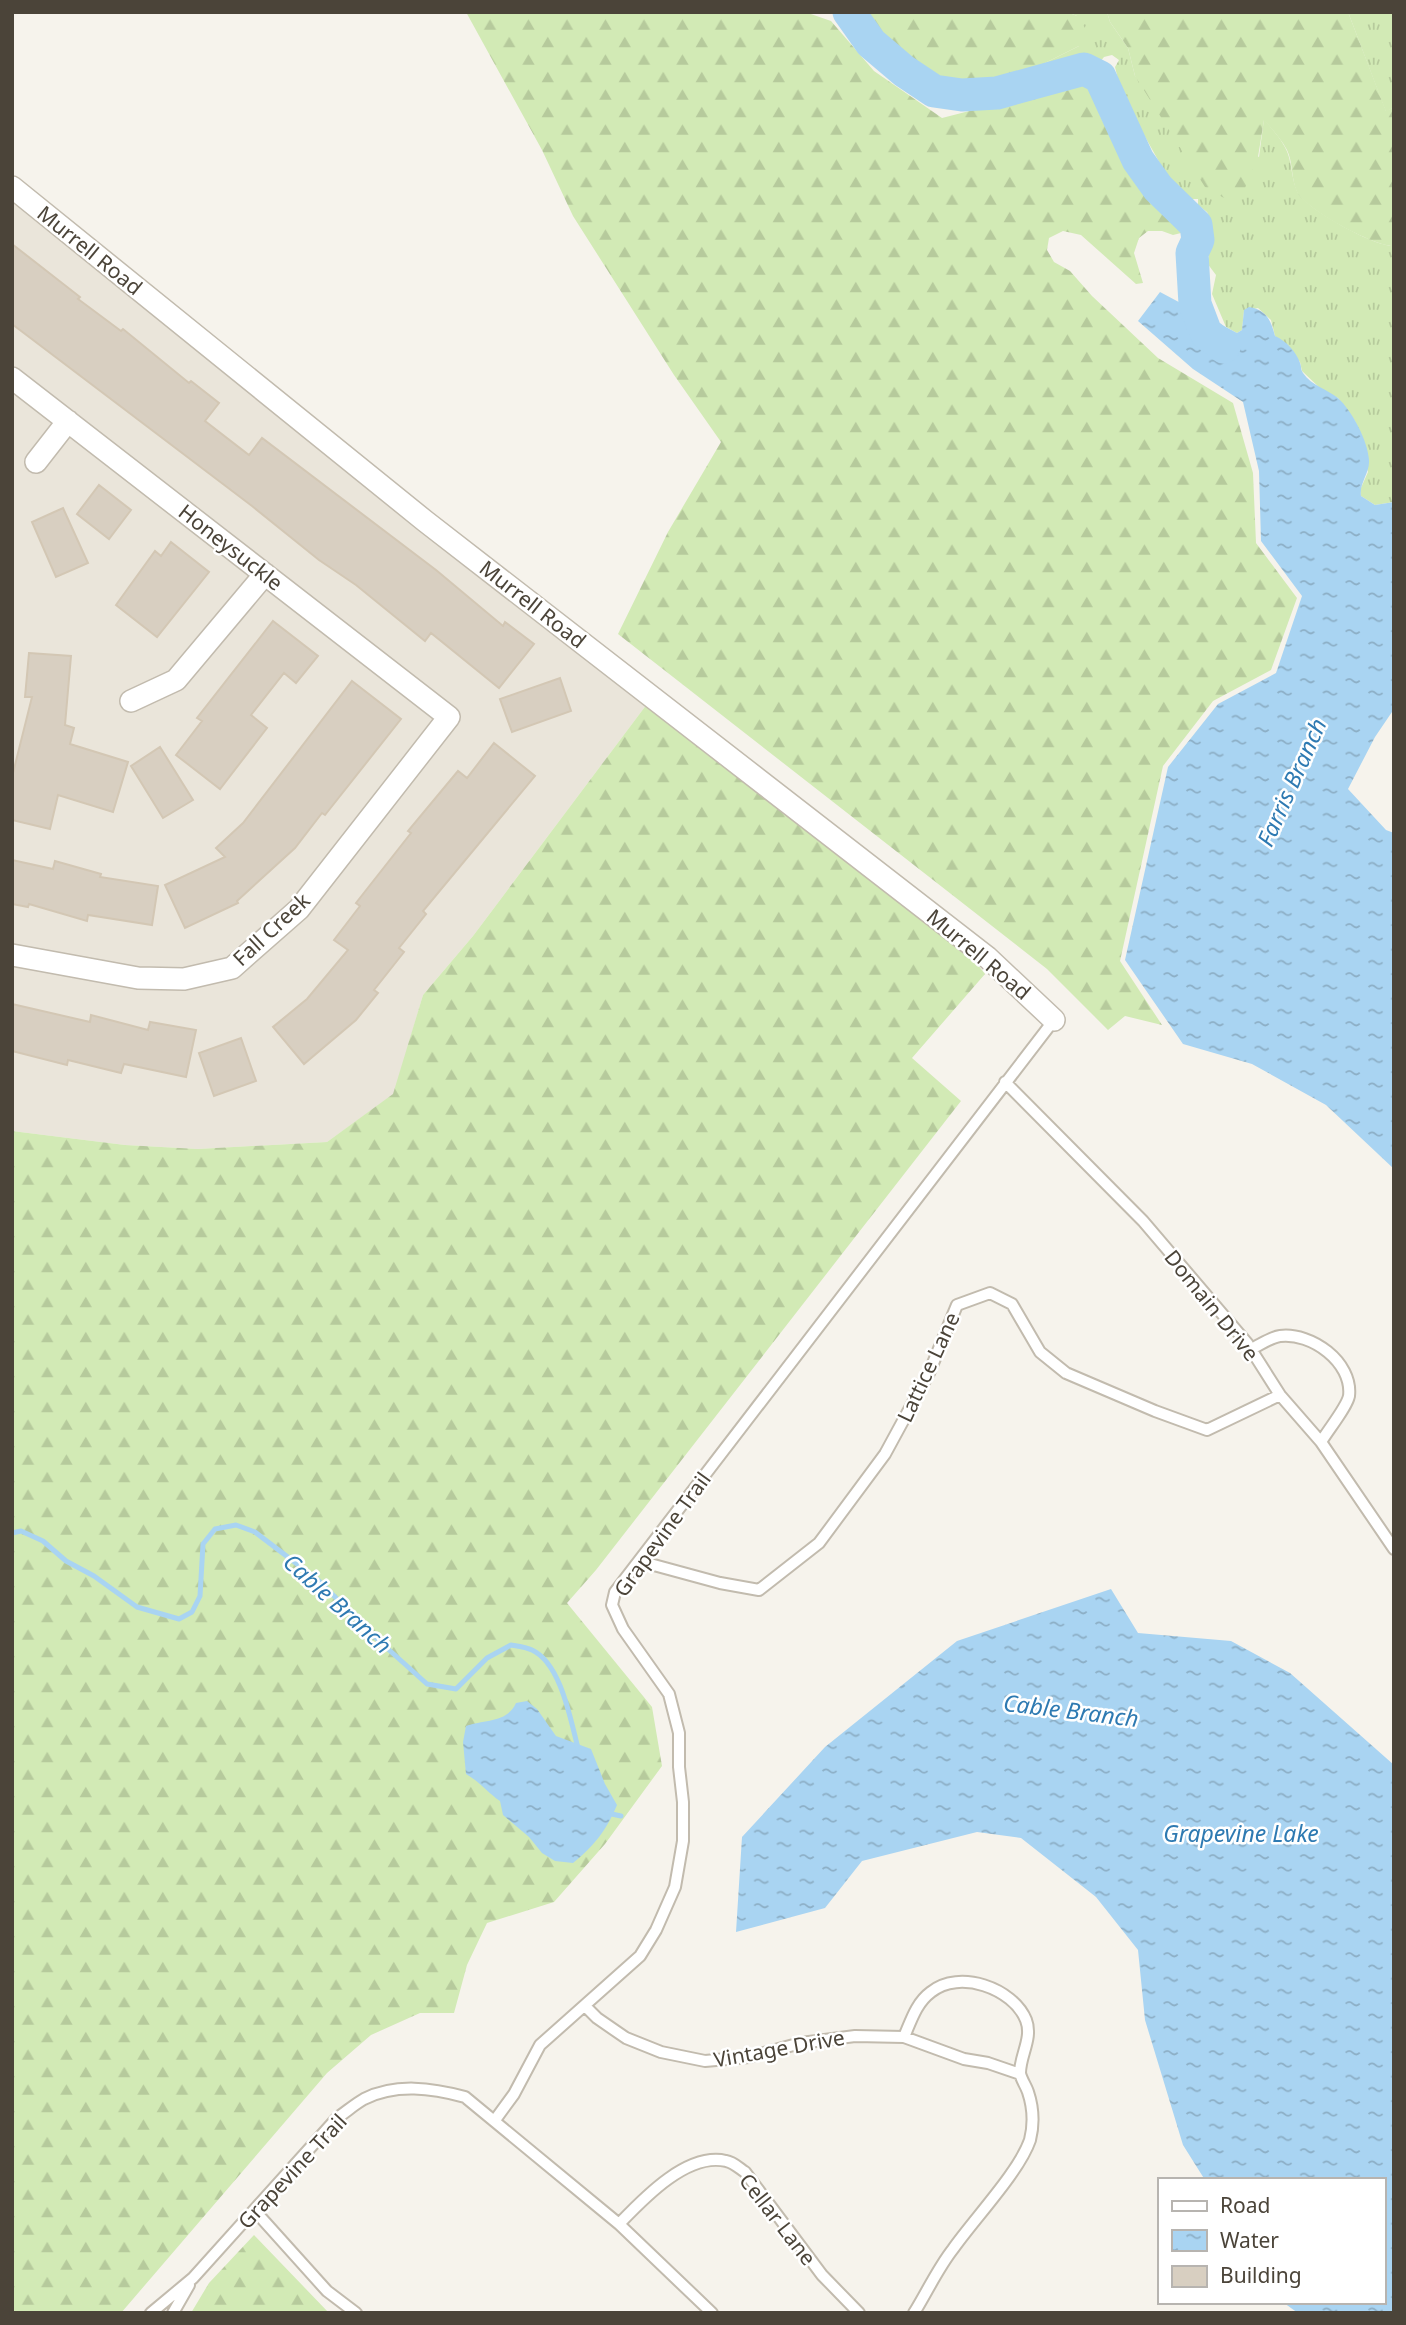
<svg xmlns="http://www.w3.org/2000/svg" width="1406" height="2325" font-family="'Noto Sans',sans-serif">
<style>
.residential{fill:#eae5da}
.grass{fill:url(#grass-tufts)}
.forest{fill:url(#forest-firs)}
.water{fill:url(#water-ripples)}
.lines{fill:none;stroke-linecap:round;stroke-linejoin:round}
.stream{stroke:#a9d4f2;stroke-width:5}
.river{stroke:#a9d4f2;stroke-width:33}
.building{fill:#d8cfc1;stroke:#d3c7b4;stroke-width:2}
.lane-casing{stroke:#c2bbae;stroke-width:14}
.street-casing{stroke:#c2bbae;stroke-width:24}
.lane{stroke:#fff;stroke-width:10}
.street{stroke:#fff;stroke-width:21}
.labels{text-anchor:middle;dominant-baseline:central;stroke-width:5;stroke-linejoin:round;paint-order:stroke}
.street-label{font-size:21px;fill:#4b4439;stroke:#fff}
.water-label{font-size:23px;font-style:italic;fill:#2e7ab2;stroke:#fff}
</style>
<defs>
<pattern id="grass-tufts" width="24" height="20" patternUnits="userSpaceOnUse" patternTransform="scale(1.75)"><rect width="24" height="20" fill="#d2eab5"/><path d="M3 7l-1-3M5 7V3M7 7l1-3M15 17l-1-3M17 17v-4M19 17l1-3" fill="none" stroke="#b6ca9c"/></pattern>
<pattern id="forest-firs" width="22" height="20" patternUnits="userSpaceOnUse" patternTransform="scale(1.75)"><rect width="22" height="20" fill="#d2eab5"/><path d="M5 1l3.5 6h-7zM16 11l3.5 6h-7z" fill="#b6ca9c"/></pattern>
<pattern id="water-ripples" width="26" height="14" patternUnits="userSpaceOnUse" patternTransform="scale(1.75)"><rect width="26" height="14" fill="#a9d4f2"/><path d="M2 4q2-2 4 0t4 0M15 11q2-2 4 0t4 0" fill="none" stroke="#8caec5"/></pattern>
</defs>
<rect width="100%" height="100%" fill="#f6f3ec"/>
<!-- residential -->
<path class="residential" d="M12,197l641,499 -180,240 -50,59 -29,99 -67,48 -129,7 -73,-4 -113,-14z"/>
<!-- grass -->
<path class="grass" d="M1067,12h40l3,10 18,26 7,28 124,81 5,-38c8,10 20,23 24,35 4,12 4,26 9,37 7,17 78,56 97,55v256l-19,3 -14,-9 -1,-6 8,-18 -13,-51 -17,-23 -15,-7 -21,-20 -2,-9 -25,-26 -4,-16 -13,-12 -14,3 -2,19 -5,3 -11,-6 -14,-33 4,-19 -9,-12c6,-16 -3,-27 4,-43l-4,-8 -9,-7v-6h-6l-6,-4 -19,-19 -38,-68 -14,-18 3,-11 -3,-12 4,-7 -7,-5 -8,2 -4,5c-9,-1 -19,-3 -28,-1 -19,3 -56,24 -71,17l24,-5 54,-27 -2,-30z
M1348,12h46v95l-8,5z"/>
<!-- forest -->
<path class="forest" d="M466,12h339l26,9 43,50 68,47 97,-25 25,-9 18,-2 10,9 9,27 25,48 18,24 40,39 -3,4 -8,2 -11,-4h-14l-9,7 -5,15 9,30 -7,1 -55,-49 -18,-4 -14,7 -2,12 7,12 16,9 22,25 66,62 75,45 20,70 3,70 41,55 -26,72 -58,31 -50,65 -43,195 42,64 -37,-9 -17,14 -61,-61 -429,-335 50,-102 53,-90 -47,-67 -101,-159 -31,-66z
M859,12h208l10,4 10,15 -8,15 -54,27 -24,5 -45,3 -33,-10 -52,-41z
M1107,12h241l38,99 8,-4v139c-19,1 -89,-37 -97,-54 -6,-13 -4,-30 -10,-42 -6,-11 -15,-21 -23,-30l-6,37 -13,31 -21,10 -19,-11 -70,-111 -7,-28 -18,-26z
M653,696l318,260 14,18 -73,84 49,43 -365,469 -29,33 85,104 10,59 -57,78 -51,58 -67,21 -20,42 -13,48h-34l-49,22 -44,38 -206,240h-109v-1182l113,14 73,4 129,-7 66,-48 30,-99 50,-59z
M254,2235l75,78h-138l18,-30z"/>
<!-- water -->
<path class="water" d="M1160,292l77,41 5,-3 2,-20 5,-3c18,3 22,14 26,29 11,5 21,15 25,27 2,5 0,5 3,10 9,13 24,16 35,25 14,13 30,43 31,62 1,13 -10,23 -8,36l14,9 19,-3v207l-19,28 -27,52 38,41 8,3v336l-68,-64 -74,-41 -69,-20 -58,-84 43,-193 50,-63 58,-31 26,-77 -41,-55 -2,-70 -16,-69 -50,-33 -55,-48z
M1111,1589l27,44 93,8 59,32 104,92v548h-96l-14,-10 99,-1v-122h-178l-22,-35 -38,-125 -7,-70 -42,-53 -75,-59 -44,-6 -115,29 -37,47 -89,24 6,-95 83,-90 132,-106z
M527,1701l10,8 19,27 35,13 14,35 12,21c-11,26 -22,40 -44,58l-18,-2 -13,-8 -13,-16 -26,-22 -3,-14c-12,-8 -20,-19 -34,-27l-3,-32 3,-16c19,-7 41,-3 50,-23z"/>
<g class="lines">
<!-- stream -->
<path class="stream" d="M12,1533l9,-2 22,10 23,20 28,15 43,31 42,12 13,-7 8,-16 3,-52 12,-15 21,-4 19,7 63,48 60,60 49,44 29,5 31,-31 24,-13c6,1 15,2 21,5 30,14 39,73 47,102
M607,1813l14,3"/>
<!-- river -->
<path class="river" d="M849,12l22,31 33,28 30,20 28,4 35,-2 87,-24 16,8 38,83 20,28 38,37 2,15 -6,13 3,51 11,29 18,14"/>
</g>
<!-- building -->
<path class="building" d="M12,244l68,53 -2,2 43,32 2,-2 66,54 2,-2 28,22 -14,18 44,34 13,-17 174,132 67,56 2,-4 29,22 -35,44 -68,-55 -6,8 -69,-56 -37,-25 -67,-54 -240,-182z
M99,485l32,25 -22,29 -32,-25z
M63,508l25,55 -32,14 -24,-55z
M171,542l38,30 -52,65 -41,-32 39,-54 6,5z
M273,621l45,35 -22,27 -12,-10 -33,42 16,13 -47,61 -44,-34 26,-34 -5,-3z
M29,653l42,3 -6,69 9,3 -4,16 58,18 -15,50 -55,-17 -8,34 -38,-9v-43l20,-80h-7z
M560,678l11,33 -59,21 -12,-33z
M352,681l49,38 -76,96 -3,-2 -27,35 -58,53 1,2 -53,25 -20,-43 60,-28 -9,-9 27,-25z
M494,743l41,33 -112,135 3,3 -27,34 5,4 -30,38 4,3 -22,27 -52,44 -31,-37 34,-28 41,-49 -14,-10 26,-34 -4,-3 55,-70 -3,-2 50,-60 9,7z
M160,747l33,53 -30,18 -32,-52z
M12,860l41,9 2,-8 46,13 -1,3 58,9 -6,39 -64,-10 -1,6 -58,-17 -1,3 -16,-3z
M12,1004l78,18 1,-7 57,15 2,-8 46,8 -10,47 -62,-13 -3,9 -53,-13 -1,5 -55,-14z
M241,1038l15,43 -42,15 -15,-43z"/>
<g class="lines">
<defs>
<path id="lane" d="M1005,1082l138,139 104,122 33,52 41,47 73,107
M1251,1349c9,-4 20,-12 29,-13 31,-4 73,26 69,60 -2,11 -21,34 -28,46
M639,1561l81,22 39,7 60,-47 66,-89 44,-81 28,-68 33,-12 22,11 28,48 26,21 89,38 52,19 73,-35
M585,2006l12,12 29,20 35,14 44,9 44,-4 52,-14 54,-7 49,1 60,22 24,4 32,11
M904,2037c7,-16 12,-34 27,-45 28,-23 82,-4 95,28 7,18 -6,35 -6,53 1,6 6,13 8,19 5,15 6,32 2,48 -11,32 -56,79 -77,109 -15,19 -26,43 -39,64
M495,2120l19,-26 26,-49 100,-89 16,-26 19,-43 8,-46v-39l-4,-35v-34l-10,-39 -46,-65 -11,-24 3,-13 439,-572
M255,2211l72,80 29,22
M619,2224c24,-25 68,-72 107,-63 7,1 13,7 19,11l77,103 37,38
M151,2313l42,-35 144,-160c9,-6 18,-14 27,-19 32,-16 68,-11 101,-2l154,127 93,89
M173,2313l16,-28"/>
<path id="street" d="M12,187l413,334 562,436 67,63
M12,378l437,339 -150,192 -67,59 -48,11 -46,-1 -126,-23
M36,462l32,-41
M131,701l45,-21 89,-106"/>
</defs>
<!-- lane casing -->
<use href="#lane" class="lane-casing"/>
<!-- street casing -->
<use href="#street" class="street-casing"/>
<!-- lane -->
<use href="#lane" class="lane"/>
<!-- street -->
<use href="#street" class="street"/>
</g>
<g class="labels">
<!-- street labels -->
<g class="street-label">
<text transform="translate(90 250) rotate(39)">Murrell Road</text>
<text transform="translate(231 547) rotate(38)">Honeysuckle</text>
<text transform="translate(533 604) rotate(38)">Murrell Road</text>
<text transform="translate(271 929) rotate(-43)">Fall Creek</text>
<text transform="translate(979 954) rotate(40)">Murrell Road</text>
<text transform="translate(1212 1305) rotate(51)">Domain Drive</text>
<text transform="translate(928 1367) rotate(-65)">Lattice Lane</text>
<text transform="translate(662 1534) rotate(-54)">Grapevine Trail</text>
<text transform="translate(779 2048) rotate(-10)">Vintage Drive</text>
<text transform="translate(292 2171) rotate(-47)">Grapevine Trail</text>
<text transform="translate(778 2219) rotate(52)">Cellar Lane</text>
</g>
<!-- water labels -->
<g class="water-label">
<text transform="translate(1291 782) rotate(-66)">Farris Branch</text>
<text transform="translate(338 1603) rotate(42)">Cable Branch</text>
<text transform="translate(1071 1710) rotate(7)">Cable Branch</text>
<text x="1241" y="1833">Grapevine Lake</text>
</g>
</g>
<!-- border -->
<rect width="1406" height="2325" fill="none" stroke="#4b4439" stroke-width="28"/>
<!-- legend -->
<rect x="1158" y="2178" width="228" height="126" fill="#ffffff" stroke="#b7b4b0" stroke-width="2"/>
<rect x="1172" y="2201" width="35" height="10" fill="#ffffff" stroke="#b7b4b0" stroke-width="2"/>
<text x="1220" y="2213" font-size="21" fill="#4b4439">Road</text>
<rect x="1172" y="2230" width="35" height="21" fill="url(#water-ripples)" stroke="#b7b4b0" stroke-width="2"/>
<text x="1220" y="2248" font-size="21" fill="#4b4439">Water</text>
<rect x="1172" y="2266" width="35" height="21" fill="#d8cfc1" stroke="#b7b4b0" stroke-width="2"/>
<text x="1220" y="2283" font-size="21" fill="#4b4439">Building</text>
</svg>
